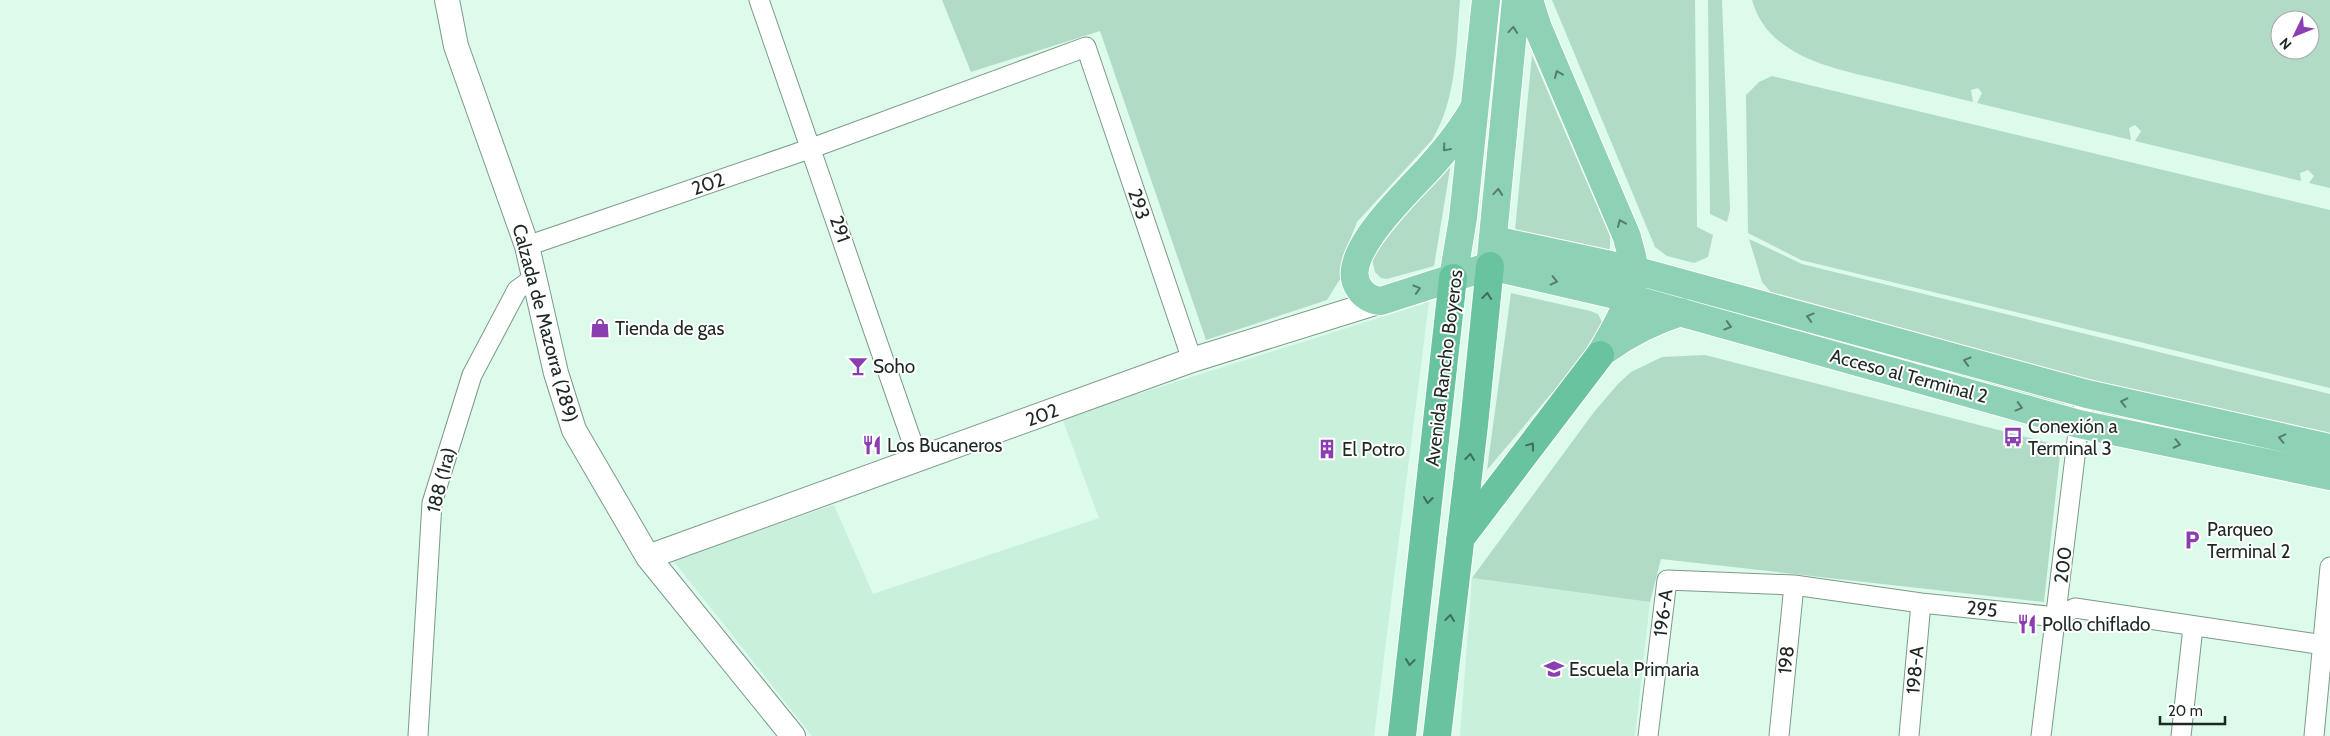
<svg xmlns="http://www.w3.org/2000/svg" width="2330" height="736" font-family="Cabin,sans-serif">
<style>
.built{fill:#c9f0db}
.green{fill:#b2dbc6;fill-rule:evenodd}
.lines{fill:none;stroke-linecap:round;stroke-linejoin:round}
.minor-casing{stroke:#7d998a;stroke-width:21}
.tertiary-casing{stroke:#7d998a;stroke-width:26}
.primary-casing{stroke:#fff;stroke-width:30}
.trunk-casing{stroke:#fff;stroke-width:30}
.minor{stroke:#fff;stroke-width:19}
.tertiary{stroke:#fff;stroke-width:24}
.primary{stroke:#8ed2b6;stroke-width:28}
.trunk{stroke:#68c39e;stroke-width:28}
.oneway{stroke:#567d6c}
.oneway2{stroke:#3f6e5a}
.labels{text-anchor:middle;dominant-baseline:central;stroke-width:4;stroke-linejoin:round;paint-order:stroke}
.street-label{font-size:19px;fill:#1d2822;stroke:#fff}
.poi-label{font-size:19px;fill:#1d2822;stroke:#fff;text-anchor:start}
</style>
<rect width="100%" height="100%" fill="#dcfbea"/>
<!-- built -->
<path class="built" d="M1429,302l-55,434h-562l-140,-177 162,-54 39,89 226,-76 -37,-100z
M1472,578l178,24 -15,134h-175z"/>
<!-- green -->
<path class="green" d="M942,0h518c-4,47 -3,99 -28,140l-75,82 -11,28 -1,21 -18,29 -121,40 -106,-309 -129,41z
M1552,0h143l2,227 16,8 -5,22 -14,6 -27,-7 -12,-9z
M1708,0h14l8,210 -3,12 -17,-8z
M1752,0h578v188l-21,-5 5,-7 -6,-6 -8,3 1,8 -166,-40 6,-10 -6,-6 -6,3 2,12 -154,-37 5,-10 -4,-5 -7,2 2,12c-29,-7 -58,-14 -87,-21 -50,-12 -118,-23 -134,-81zM2280,20h30v30h-30z
M1532,55l78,181v12l-5,4 -90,-22z
M1772,76l558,134v178l-529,-128 -53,-27 -2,-138 13,-13z
M1452,157l-18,109 -47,13 -6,-1 -6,-6 -3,-13 5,-17z
M1749,239l53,25 528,130v42l-283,-62 -273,-78 -12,-14z
M1650,287l415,116 -1,4 -414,-114z
M1511,293l79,18 8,3 5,10 -4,13 -112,133z
M1705,355l356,91 -17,156 -383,-43 -11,43 -178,-24 122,-166 24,-28 13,-12 31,-15z
M2102,412l228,48v6l-229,-49z"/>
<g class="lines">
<defs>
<path id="minor" d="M759,0l159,459
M527,246l285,-98 274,-101 106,313
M418,736l14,-233 40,-128 45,-85 18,-13
M1648,736l19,-156 127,5 127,18 136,14 18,-9 249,37
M1779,736l15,-151
M1909,736l12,-133
M2041,736l38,-312 8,-30
M2181,736l12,-109
M2314,736l16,-169"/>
<path id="tertiary" d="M447,0l9,46 71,200 29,127 18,57 74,127 145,179
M648,557l544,-197 189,-59"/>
<path id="primary" d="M1529,0l9,28 89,209c2,10 8,24 7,35 -2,30 -19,57 -34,83
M1474,108c-12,22 -27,40 -43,58 -20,23 -95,90 -72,122 5,8 13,12 22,13l109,-35
M1494,240l140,30 453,124 243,54
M1491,257l25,-257
M1490,266l139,32 450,126 251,52
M1453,278l10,-60 23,-218
M1607,349c24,-17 46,-28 74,-37"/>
<path id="trunk" d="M1460,539l140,-184
M1402,736l51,-458
M1437,736l37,-311 16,-159"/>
</defs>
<!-- minor casing -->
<use href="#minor" class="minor-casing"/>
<!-- tertiary casing -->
<use href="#tertiary" class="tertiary-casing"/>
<!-- primary casing -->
<use href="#primary" class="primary-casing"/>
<!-- trunk casing -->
<use href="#trunk" class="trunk-casing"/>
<!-- minor -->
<use href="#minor" class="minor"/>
<!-- tertiary -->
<use href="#tertiary" class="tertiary"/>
<!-- primary -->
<use href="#primary" class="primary"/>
<!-- trunk -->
<use href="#trunk" class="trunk"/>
</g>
<!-- one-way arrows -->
<defs><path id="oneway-chevron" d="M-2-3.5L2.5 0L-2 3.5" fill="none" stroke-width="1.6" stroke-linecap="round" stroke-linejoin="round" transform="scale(1.25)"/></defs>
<g class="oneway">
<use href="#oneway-chevron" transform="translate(1513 30) rotate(-85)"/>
<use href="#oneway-chevron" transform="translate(1558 74) rotate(-113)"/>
<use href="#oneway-chevron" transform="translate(1446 148) rotate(131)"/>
<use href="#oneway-chevron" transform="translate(1498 192) rotate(-85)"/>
<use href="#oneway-chevron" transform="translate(1621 223) rotate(-113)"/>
<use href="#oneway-chevron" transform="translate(1554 281) rotate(13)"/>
<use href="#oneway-chevron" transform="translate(1417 289) rotate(-17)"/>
<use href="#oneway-chevron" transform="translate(1810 317) rotate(-164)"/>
<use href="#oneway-chevron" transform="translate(1728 326) rotate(16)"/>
<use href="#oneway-chevron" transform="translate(1967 361) rotate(-164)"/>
<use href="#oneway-chevron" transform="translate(2124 402) rotate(-167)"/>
<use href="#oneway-chevron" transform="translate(2019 407) rotate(15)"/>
<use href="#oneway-chevron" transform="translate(2282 438) rotate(-167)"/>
<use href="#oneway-chevron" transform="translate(2177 444) rotate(12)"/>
</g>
<g class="oneway2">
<use href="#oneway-chevron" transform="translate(1487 296) rotate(-84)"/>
<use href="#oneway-chevron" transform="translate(1531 446) rotate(-53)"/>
<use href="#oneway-chevron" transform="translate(1470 457) rotate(-83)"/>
<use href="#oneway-chevron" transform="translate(1428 500) rotate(96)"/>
<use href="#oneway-chevron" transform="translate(1450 618) rotate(-84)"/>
<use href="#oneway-chevron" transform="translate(1410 662) rotate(96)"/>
</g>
<!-- icons -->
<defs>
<symbol id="shop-bare" viewBox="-9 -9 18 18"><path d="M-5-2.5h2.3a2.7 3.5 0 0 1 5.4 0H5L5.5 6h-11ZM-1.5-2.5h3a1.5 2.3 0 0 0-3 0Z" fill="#8a3eb0" stroke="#fff" stroke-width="2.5" paint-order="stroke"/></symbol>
<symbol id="bar-bare" viewBox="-9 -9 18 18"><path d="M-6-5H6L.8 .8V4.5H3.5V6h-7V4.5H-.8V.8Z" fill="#8a3eb0" stroke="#fff" stroke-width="2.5" paint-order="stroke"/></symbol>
<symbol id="bus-bare" viewBox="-9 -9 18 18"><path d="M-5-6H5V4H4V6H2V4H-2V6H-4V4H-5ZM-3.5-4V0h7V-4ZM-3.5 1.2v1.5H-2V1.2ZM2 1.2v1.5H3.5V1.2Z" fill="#8a3eb0" stroke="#fff" stroke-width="2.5" paint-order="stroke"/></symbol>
<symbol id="restaurant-bare" viewBox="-9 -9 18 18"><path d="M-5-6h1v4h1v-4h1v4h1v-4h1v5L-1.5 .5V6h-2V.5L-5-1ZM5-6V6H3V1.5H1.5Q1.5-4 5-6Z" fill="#8a3eb0" stroke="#fff" stroke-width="2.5" paint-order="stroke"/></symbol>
<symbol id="building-bare" viewBox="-9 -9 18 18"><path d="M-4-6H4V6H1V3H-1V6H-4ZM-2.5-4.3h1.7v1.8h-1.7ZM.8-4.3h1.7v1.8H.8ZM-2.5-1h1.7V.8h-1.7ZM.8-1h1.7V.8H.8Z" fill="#8a3eb0" stroke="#fff" stroke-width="2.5" paint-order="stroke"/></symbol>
<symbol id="parking-bare" viewBox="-9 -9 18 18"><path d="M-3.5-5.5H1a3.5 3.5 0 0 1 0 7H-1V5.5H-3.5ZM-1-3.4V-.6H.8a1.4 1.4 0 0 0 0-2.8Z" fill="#8a3eb0" stroke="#fff" stroke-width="2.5" paint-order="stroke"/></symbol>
<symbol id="school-bare" viewBox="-9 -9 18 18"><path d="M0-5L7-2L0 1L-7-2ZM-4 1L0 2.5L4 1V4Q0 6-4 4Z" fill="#8a3eb0" stroke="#fff" stroke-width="2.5" paint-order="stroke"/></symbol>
</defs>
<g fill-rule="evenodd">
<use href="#shop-bare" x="586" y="314" width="28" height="28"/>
<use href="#bar-bare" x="844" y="352" width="28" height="28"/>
<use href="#bus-bare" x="1999" y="423" width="28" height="28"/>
<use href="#restaurant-bare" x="858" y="431" width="28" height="28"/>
<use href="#building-bare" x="1313" y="435" width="28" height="28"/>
<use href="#parking-bare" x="2178" y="526" width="28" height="28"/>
<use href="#restaurant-bare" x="2013" y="610" width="28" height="28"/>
<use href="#school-bare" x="1540" y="655" width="28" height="28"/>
</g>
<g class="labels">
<!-- street labels -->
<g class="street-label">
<text transform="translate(708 184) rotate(-19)">202</text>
<text transform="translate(1139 204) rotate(71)">293</text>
<text transform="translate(840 229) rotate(71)">291</text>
<text transform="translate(545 323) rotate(75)">Calzada de Mazorra (289)</text>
<text transform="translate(1444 368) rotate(-83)">Avenida Rancho Boyeros</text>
<text transform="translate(1909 376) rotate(15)">Acceso al Terminal 2</text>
<text transform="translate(1042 415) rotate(-20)">202</text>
<text transform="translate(441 480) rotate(-76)">188 (1ra)</text>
<text transform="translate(2063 565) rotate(-83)">200</text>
<text transform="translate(1982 609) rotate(6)">295</text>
<text transform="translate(1663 613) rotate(-83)">196-A</text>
<text transform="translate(1786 660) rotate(-84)">198</text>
<text transform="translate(1915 670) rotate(-85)">198-A</text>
</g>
<!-- poi labels -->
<g class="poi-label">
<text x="615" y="328">Tienda de gas</text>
<text x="873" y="366">Soho</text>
<text x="2028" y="426">Conexión a<tspan x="2028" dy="22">Terminal 3</tspan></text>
<text x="887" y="445">Los Bucaneros</text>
<text x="1342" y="449">El Potro</text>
<text x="2207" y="529">Parqueo<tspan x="2207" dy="22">Terminal 2</tspan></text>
<text x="2042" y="624">Pollo chiflado</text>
<text x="1569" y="669">Escuela Primaria</text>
</g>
</g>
<!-- north arrow -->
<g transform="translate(2295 35) rotate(227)"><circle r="24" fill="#ffffff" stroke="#a5a9a7"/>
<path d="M0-4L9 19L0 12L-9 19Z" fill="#8a3eb0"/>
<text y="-8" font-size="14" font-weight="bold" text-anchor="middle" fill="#1d2822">N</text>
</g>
<!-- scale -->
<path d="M2160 716v8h65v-8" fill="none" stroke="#1d2822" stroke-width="2.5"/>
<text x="2168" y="716" font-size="15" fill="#1d2822" stroke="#ffffff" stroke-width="4" paint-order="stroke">20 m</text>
</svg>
